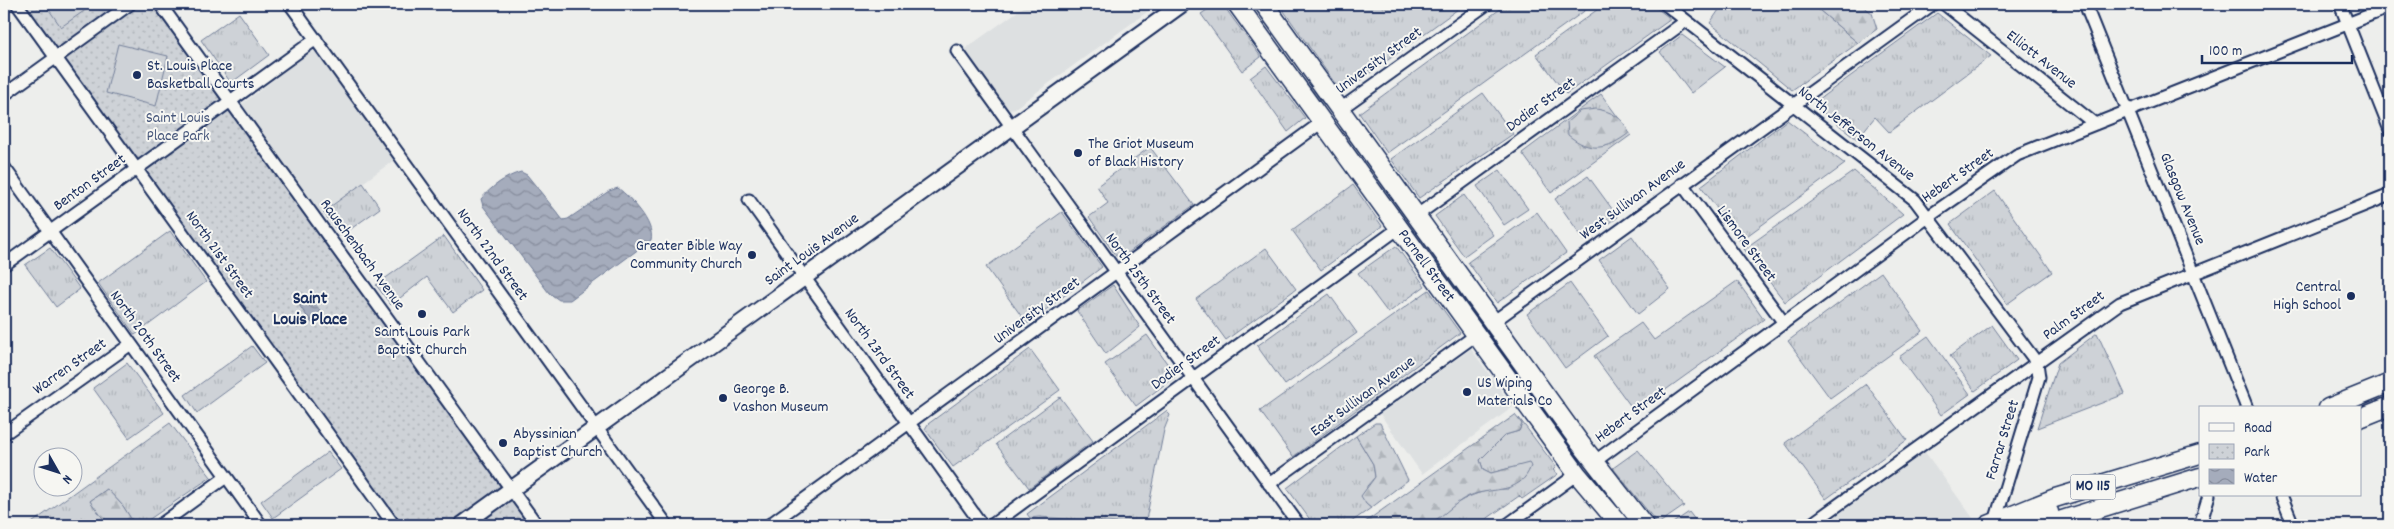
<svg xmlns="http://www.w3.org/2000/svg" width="2394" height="529" font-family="Dekko,sans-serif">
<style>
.built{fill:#dde0e1}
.grass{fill:url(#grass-tufts);stroke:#74809a}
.forest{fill:url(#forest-firs);stroke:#74809a}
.park{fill:url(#park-dots);stroke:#74809a}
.pitch{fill:#ced2d7;stroke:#74809a}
.water{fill:url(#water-waves);stroke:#6e7a96}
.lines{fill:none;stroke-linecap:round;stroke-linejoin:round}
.street-casing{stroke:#1b2f5e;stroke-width:15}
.secondary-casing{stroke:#1b2f5e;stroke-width:19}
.primary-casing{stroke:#1b2f5e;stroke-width:21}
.street{stroke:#f6f6f2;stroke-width:11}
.secondary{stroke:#f6f6f2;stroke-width:15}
.primary{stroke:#f6f6f2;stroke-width:18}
.poi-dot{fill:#1b2f5e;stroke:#f6f6f2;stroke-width:2}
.labels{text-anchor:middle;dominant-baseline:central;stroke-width:4;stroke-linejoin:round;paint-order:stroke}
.shield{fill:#f6f6f2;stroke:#5d6b8a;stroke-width:1}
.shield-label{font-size:15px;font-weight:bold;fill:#1b2f5e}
.street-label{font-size:16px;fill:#1b2f5e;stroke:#f6f6f2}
.poi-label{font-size:16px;fill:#1b2f5e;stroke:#f6f6f2;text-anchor:start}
.park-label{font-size:16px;fill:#48587c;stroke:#f6f6f2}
.neighbourhood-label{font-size:18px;font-weight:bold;fill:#1b2f5e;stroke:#f6f6f2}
</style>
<defs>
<pattern id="grass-tufts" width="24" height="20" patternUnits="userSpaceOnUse" patternTransform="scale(1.25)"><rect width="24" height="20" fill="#ced2d7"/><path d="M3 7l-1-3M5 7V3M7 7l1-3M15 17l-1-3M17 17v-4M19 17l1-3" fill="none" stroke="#b0b5bb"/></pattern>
<pattern id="forest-firs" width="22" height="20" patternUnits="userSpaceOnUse" patternTransform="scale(1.25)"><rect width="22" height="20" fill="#ced2d7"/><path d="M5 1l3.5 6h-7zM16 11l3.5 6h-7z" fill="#b0b5bb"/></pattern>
<pattern id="park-dots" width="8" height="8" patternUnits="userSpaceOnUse" patternTransform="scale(1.25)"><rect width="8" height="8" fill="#ced2d7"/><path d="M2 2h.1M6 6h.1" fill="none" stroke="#b0b5bb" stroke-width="1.8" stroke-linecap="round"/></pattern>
<pattern id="water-waves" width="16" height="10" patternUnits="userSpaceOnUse" patternTransform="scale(1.25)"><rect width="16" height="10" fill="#a5acbc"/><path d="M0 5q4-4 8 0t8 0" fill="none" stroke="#868c9c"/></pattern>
</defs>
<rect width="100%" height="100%" fill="#edeeec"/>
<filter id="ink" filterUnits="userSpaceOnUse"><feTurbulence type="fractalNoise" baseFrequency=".02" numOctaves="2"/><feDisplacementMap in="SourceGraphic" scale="10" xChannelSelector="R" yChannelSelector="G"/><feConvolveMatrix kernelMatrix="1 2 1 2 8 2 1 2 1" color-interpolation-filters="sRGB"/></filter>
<g filter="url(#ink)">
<!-- built -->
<path class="built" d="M1028,4h130l-143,104 -5,1 -7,-6 -38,-54z
M311,51l5,1 78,108 -75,55 -75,-105 -2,-6z
M1471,349l42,58 -91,67 -42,-60z
M1925,452l48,66 -16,7h-116l-4,-2 -2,-4 1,-3z"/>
<!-- grass -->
<path class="grass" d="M1216,4l7,1 38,52 -19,14 -41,-57z
M1279,4h186l-117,85 -7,3z
M1507,4h87l-207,149 -28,-40z
M1605,4h46l20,15 -105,75 -30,-40z
M1723,4l13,3 4,-3h72l46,39 -66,47 -82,-67z
M239,13l30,42 -38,28 -30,-43z
M1937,13l54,43 -102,76 -14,-15 -18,22 -42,-33v-4z
M1682,35l43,32 -34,26 -31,-41z
M1279,47l45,58 -5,3 -43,-59z
M1266,66l39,52 -17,14 -38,-54z
M1483,93l30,41 -94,64 -28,-39z
M1601,94l30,41 -80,58 -29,-40z
M1787,120l58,44 -105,77 -39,-55z
M1342,129l62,77 -8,5 -59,-79z
M1150,147l44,58 -73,53 -5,-2 -27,-39 19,-14 -11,-17z
M1500,170l28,39 -24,16 -27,-39z
M1854,171l49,43 -118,88 -41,-53z
M1588,176l30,41 -33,24 -30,-42z
M363,183l17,25 -39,28 -18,-24z
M1353,185l29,41 -61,44 -29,-40z
M1995,191l57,81 -45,32 -57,-80z
M1464,195l29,40 -29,21 -29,-40z
M1062,212l40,55 -75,57 -41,-57z
M1537,212l29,41 -69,50 -29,-41z
M1421,230l216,295h-10l-36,-42 -178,-247z
M170,231l36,51 -71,53 -37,-52z
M444,236l38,54 -29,22 -26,-35 -36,28 -15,-20z
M1632,236l38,53 -32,25 -39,-54z
M1396,246l29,40 -37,27 -30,-40z
M50,248l30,41 -24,18 -31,-42z
M1266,248l30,41 -70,51 -30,-41z
M1881,272l42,59 -93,67 -42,-57z
M1737,281l27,38 -129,93 -41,-56 47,-33 13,17z
M1570,283l38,53 -43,32 -38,-54z
M1113,285l27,42 -34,27 -29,-43z
M1429,290l31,43 -167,124 -33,-46z
M1329,294l28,39 -72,52 -28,-39z
M1992,325l25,35 -42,31 -25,-35z
M2097,333l28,61 -88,34 21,-65z
M1147,335l29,41 -40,30 -31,-42z
M1928,336l42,58 -29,21 -42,-58z
M252,346l13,17 -68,50 -12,-18z
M1030,349l30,41 -107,77 -28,-38 3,-5z
M127,363l37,50 -35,25 -36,-50z
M1866,384l41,56 -81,59 -41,-56z
M1060,397l33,44 -64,47 -33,-44z
M1166,411l4,4 -6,15 -19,95 -106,-8 -9,1 -3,-4z
M1519,418l37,49 -3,3 5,4 -36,25 -3,-3 -41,29h-53c30,-20 45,-36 83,-36l3,-21 -20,5 -8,-4 -3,-9 25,-25 14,-4 3,-7z
M170,423l41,54 -70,48h-6l-12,-19 -16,-17 -17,12 18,24h-79z
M1356,436l17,28 2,13 -8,9 -1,18 5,4 -24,17h-33l-27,-37z
M1638,450l46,56 -26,18 -45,-56z
M328,452l13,17 -68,49 -12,-17z
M1689,512l10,13h-29z"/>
<!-- forest -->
<path class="forest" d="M1812,4h48l12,9 5,16 -19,14z
M1596,109c15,2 28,9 33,24 -22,17 -39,20 -61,2l-1,-13 13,-11z
M1515,415l7,9 -3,7 -14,4 -25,25 3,9 8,4 38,-10 2,3c-11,30 -38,20 -62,30 -15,6 -31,27 -45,29 -20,3 -43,0 -63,0z
M1375,423h5l28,57 -37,28 -5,-4 -5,-8 14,-19 -2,-13 -17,-28z
M107,489l16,17 12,19h-27l-18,-24z"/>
<!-- park -->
<path class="park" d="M24,4h130l376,521h-129z
M1404,206l17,24 -8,6 -17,-25z"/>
<!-- pitch -->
<path class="pitch" d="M45,4h49l-33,23z
M118,44l50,12 -12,50 -50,-13z"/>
<!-- water -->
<path class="water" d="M521,172l6,3 36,45 5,-1 41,-28 9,-3c13,10 37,35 33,52l-81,60h-11l-10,-7 -66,-87 -2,-7c10,-12 25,-23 40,-27z
M304,296c8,4 24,18 14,27l-7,-1 -12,-17v-6z"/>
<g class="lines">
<defs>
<path id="street" d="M17,4l377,521
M160,4l377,521
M290,4l377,521
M1665,4l250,196 122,163 2,14 -45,148
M1944,4l151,120
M2085,4l162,404
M2340,4l50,126
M957,51l342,474
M4,95l126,-91
M1339,110l148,-106
M4,167l257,358
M1682,184l102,139
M749,200l233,325
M1416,216l270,-195
M4,265l312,-226
M1493,322l440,-318
M4,434l127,-90
M1594,462l334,-245 89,-62 373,-148
M1269,484l207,-149
M2281,495l12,30
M160,525l66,-48
M769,525l553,-403
M992,525l407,-297
M1507,525l70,-51
M1810,525l310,-222 270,-108
M2200,525l9,-30"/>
<path id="secondary" d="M462,525l720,-521"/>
<path id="primary" d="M1237,4l311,430 29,40 43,51
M1264,4l316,439 64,82
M2328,408l62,-25
M2360,418l30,-12
M1988,525l67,-27 145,-44
M2023,525l26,-13
M2046,525l154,-48"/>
</defs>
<!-- street casing -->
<use href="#street" class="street-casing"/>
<!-- secondary casing -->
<use href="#secondary" class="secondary-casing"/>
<!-- primary casing -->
<use href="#primary" class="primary-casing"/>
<!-- street -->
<use href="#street" class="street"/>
<!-- secondary -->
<use href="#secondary" class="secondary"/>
<!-- primary -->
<use href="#primary" class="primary"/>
</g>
</g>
<!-- markers -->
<g class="poi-dot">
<circle cx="137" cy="75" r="5"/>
<circle cx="1078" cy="153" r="5"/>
<circle cx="752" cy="255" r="5"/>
<circle cx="2351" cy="296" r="5"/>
<circle cx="422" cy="314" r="5"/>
<circle cx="1467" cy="392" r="5"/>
<circle cx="723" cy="398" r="5"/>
<circle cx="503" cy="443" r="5"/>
</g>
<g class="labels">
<!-- shield labels -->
<rect class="shield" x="2070.5" y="474.5" width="45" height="25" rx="4"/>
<g class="shield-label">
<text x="2093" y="487">MO 115</text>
</g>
<!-- street labels -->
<g class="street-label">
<text transform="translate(2041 60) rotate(38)">Elliott Avenue</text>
<text transform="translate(1379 61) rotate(-36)">University Street</text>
<text transform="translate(1541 105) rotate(-36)">Dodier Street</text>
<text transform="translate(1856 134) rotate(38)">North Jefferson Avenue</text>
<text transform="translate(1958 176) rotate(-35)">Hebert Street</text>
<text transform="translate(90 183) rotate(-36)">Benton Street</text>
<text transform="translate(2182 199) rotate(68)">Glasgow Avenue</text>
<text transform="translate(1633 200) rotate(-36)">West Sullivan Avenue</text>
<text transform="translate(1746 244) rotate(54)">Lismore Street</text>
<text transform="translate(812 250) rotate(-36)">Saint Louis Avenue</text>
<text transform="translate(219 255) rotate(54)">North 21st Street</text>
<text transform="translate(362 255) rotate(54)">Rauschenbach Avenue</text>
<text transform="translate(492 255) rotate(54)">North 22nd Street</text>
<text transform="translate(1426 266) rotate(54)">Parnell Street</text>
<text transform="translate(1140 279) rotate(54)">North 25th Street</text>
<text transform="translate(1037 311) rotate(-36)">University Street</text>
<text transform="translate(2074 316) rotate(-36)">Palm Street</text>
<text transform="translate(145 337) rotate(54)">North 20th Street</text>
<text transform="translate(879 354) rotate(54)">North 23rd Street</text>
<text transform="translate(1186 363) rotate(-36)">Dodier Street</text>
<text transform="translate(70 367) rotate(-35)">Warren Street</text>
<text transform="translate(1363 397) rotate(-36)">East Sullivan Avenue</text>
<text transform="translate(1631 415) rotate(-36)">Hebert Street</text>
<text transform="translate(2003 440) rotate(-73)">Farrar Street</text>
</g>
<!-- poi labels -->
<g class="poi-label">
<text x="147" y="66">St. Louis Place<tspan x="147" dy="18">Basketball Courts</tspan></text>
<text x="1088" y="144">The Griot Museum<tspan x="1088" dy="18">of Black History</tspan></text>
<text x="742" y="246" text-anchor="end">Greater Bible Way<tspan x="742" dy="18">Community Church</tspan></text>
<text x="2341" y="287" text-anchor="end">Central<tspan x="2341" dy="18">High School</tspan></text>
<text x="422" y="332" text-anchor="middle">Saint Louis Park<tspan x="422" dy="18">Baptist Church</tspan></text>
<text x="1477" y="383">US Wiping<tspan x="1477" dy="18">Materials Co</tspan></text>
<text x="733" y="389">George B.<tspan x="733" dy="18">Vashon Museum</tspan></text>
<text x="513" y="434">Abyssinian<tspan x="513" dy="18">Baptist Church</tspan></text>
</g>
<!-- park labels -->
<g class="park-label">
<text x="178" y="118">Saint Louis<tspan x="178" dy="18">Place Park</tspan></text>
</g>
<!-- neighbourhood labels -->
<g class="neighbourhood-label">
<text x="310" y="299">Saint<tspan x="310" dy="21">Louis Place</tspan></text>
</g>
</g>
<!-- margin -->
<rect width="2394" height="529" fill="none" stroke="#f6f6f2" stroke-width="20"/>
<rect x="10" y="10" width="2374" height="509" fill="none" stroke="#1b2f5e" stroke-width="2" filter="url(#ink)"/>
<!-- legend -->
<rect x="2199" y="406" width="162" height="90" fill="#f6f6f2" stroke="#9ea6b7"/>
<rect x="2209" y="423" width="25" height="8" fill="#f6f6f2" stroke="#9ea6b7"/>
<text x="2244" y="432" font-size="15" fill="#1b2f5e">Road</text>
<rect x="2209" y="444" width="25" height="15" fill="url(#park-dots)" stroke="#9ea6b7"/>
<text x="2244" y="456" font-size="15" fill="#1b2f5e">Park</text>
<rect x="2209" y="469" width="25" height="15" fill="url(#water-waves)" stroke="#9ea6b7"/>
<text x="2244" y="482" font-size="15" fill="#1b2f5e">Water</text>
<!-- north arrow -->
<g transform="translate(58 472) rotate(129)"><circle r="24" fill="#f6f6f2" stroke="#9ea6b7"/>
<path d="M0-4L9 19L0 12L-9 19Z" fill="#1b2f5e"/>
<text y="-8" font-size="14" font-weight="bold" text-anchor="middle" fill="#1b2f5e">N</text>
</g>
<!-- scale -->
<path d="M2202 55v8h150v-8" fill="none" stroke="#1b2f5e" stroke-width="2.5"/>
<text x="2209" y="55" font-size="15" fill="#1b2f5e" stroke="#f6f6f2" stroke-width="4" paint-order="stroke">100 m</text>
</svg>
